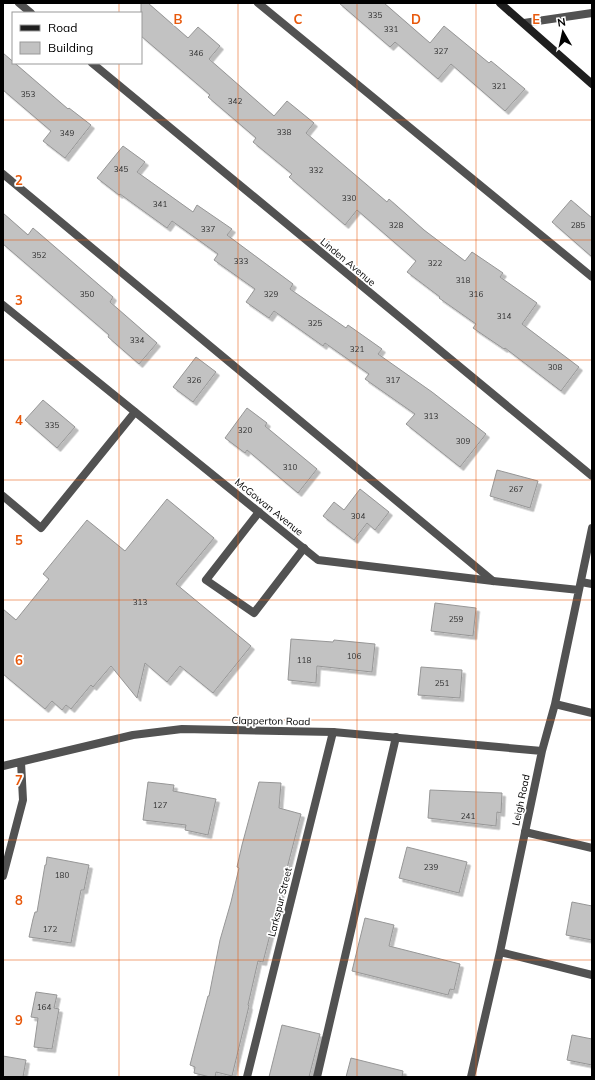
<svg xmlns="http://www.w3.org/2000/svg" width="595" height="1080" font-family="Mulish,sans-serif">
<style>
.building{fill:#c2c2c2;stroke:#969696;filter:url(#shadow)}
.lines{fill:none;stroke-linecap:round;stroke-linejoin:round}
.service{stroke:#525252;stroke-width:8}
.minor{stroke:#525252;stroke-width:8}
.secondary{stroke:#1f1f1f;stroke-width:8}
.grid{fill:none;stroke:#e8590c;stroke-width:1;stroke-opacity:0.55}
.labels{text-anchor:middle;dominant-baseline:central;stroke-width:3.5;stroke-linejoin:round;paint-order:stroke}
.number-label{font-size:8px;fill:#303030}
.street-label{font-size:10px;fill:#000;stroke:#fff}
.grid-label{font-size:13px;text-anchor:middle;font-weight:bold;fill:#e8590c;stroke:#fff;stroke-width:3.5;stroke-linejoin:round;paint-order:stroke}
</style>
<defs>
<filter id="shadow"><feDropShadow dx="3.5" dy="3.5" stdDeviation="0" flood-color="#0004"/></filter>
</defs>
<rect width="100%" height="100%" fill="#fff"/>
<!-- building -->
<path class="building" d="M141,3h7l40,35 10,-11 22,19 -11,13 65,57 13,-15 27,22 -8,10 81,69 2,-3 35,31 41,31 7,-9 31,21 -3,4 37,26 -15,21 57,43 -18,24 -56,-43 -1,1 -31,-21 3,-4 -37,-26 1,-1 -33,-25 9,-11 -59,-51 -12,15 -56,-48 3,-3 -39,-32 3,-4 -48,-41 2,-2 -69,-59z
M339,3h45l46,40 14,-17 45,37 2,-2 34,28 -20,22 -54,-47 -13,15 -43,-37 -5,5z
M3,53l65,56 1,-1 22,17 -26,33 -22,-17 8,-10 -48,-41z
M123,146l22,16 -8,10 56,40 4,-7 35,24 -5,6 66,49 -3,5 56,39 2,-3 34,24 -4,5 54,38 54,42 -26,33 -54,-43 9,-10 -50,-35 4,-5 -44,-31 -2,3 -49,-35 -5,7 -23,-16 9,-13 -41,-29 4,-6 -46,-33 -5,7 -47,-34 -1,1 -22,-17z
M571,200l21,18v39l-40,-35z
M3,213l25,22 5,-7 80,69 -3,5 47,41 -18,21 -31,-27 1,-2 -106,-91z
M196,357l20,15 -23,30 -20,-15z
M43,400l32,27 -18,21 -32,-28z
M247,408l20,15 -2,3 52,43 -19,24 -51,-43 -2,3 -20,-15z
M497,470l41,11 -8,27 -40,-12z
M360,489l29,23 -14,18 -8,-7 -13,17 -31,-24 11,-14 10,8z
M167,499l47,39 -38,46 75,62 -38,47 -33,-27 -13,16 -22,-19 -8,35 -26,-32 -18,21 -2,-2 -20,24 -5,-4 -4,5 -10,-9 -7,8 -42,-35v-65l13,11 33,-41 -6,-5 44,-54 38,31z
M435,603l41,5 -3,28 -42,-5z
M291,639l42,3 1,-2 41,4 -3,28 -55,-6 -1,17 -28,-3z
M421,667l41,3 -2,28 -42,-3z
M148,782l26,3 -1,6 43,8 -8,36 -23,-5 1,-5 -43,-5z
M259,782l22,1 -2,25 22,6 -38,148 -5,-1 -10,44 1,1 -17,70 -16,-4 -1,5h-5l-16,-4 1,-6 -5,-2 18,-69h1l11,-56 11,-38 8,-34 -2,-1 5,-22z
M430,790l72,3 -1,20 -4,-1 -1,14 -68,-8z
M407,847l60,15 -8,31 -60,-15z
M47,857l42,8 -5,25h-3l-10,53 -42,-6 4,-18 2,-7h2l8,-47h1z
M572,902l20,4v34l-26,-5z
M365,918l29,7 -5,21 71,18 -6,26 -4,-1 -2,6 -96,-24z
M36,992l21,3 -3,13 5,1 -7,40 -18,-2 4,-29 -7,-1z
M282,1025l38,9 -11,43h-40z
M572,1035l20,4v26l-25,-5z
M3,1056l23,4 -3,17h-20z
M351,1058l52,13 -1,6h-56z"/>
<g class="lines">
<!-- service -->
<path class="service" d="M258,3l334,274
M3,174l490,407
M3,496l38,32 94,-116
M259,512l-53,68 48,33 50,-65
M581,582l11,2
M525,832l67,16
M247,1077l86,-345
M317,1077l79,-340"/>
<!-- minor -->
<path class="minor" d="M19,3l12,10
M524,23l68,-10
M92,63l500,413
M3,305l315,255 175,21 86,9
M555,704l37,9
M3,766l130,-31 49,-6 151,3 209,19
M3,876l20,-76 -2,-38
M500,952l92,23
M471,1077l29,-125 42,-201 13,-47 37,-176"/>
<!-- secondary -->
<path class="secondary" d="M500,3l92,81"/>
</g>
<!-- grid -->
<path class="grid" d="M119,3v10M238,3v1074M357,3v1074M476,3v1074M119,63v1014M3,120h589M3,240h589M3,360h589M3,480h589M3,600h589M3,720h589M3,840h589M3,960h589"/>
<g class="labels">
<!-- number labels -->
<g class="number-label">
<text x="375" y="15">335</text>
<text x="391" y="29">331</text>
<text x="441" y="51">327</text>
<text x="196" y="53">346</text>
<text x="499" y="86">321</text>
<text x="28" y="94">353</text>
<text x="235" y="101">342</text>
<text x="284" y="132">338</text>
<text x="67" y="133">349</text>
<text x="121" y="169">345</text>
<text x="316" y="170">332</text>
<text x="349" y="198">330</text>
<text x="160" y="204">341</text>
<text x="396" y="225">328</text>
<text x="578" y="225">285</text>
<text x="208" y="229">337</text>
<text x="39" y="255">352</text>
<text x="241" y="261">333</text>
<text x="435" y="263">322</text>
<text x="463" y="280">318</text>
<text x="87" y="294">350</text>
<text x="271" y="294">329</text>
<text x="476" y="294">316</text>
<text x="504" y="316">314</text>
<text x="315" y="323">325</text>
<text x="137" y="340">334</text>
<text x="357" y="349">321</text>
<text x="555" y="367">308</text>
<text x="194" y="380">326</text>
<text x="393" y="380">317</text>
<text x="431" y="416">313</text>
<text x="52" y="425">335</text>
<text x="245" y="430">320</text>
<text x="463" y="441">309</text>
<text x="290" y="467">310</text>
<text x="516" y="489">267</text>
<text x="358" y="516">304</text>
<text x="140" y="602">313</text>
<text x="456" y="619">259</text>
<text x="354" y="656">106</text>
<text x="304" y="660">118</text>
<text x="442" y="683">251</text>
<text x="160" y="805">127</text>
<text x="468" y="816">241</text>
<text x="431" y="867">239</text>
<text x="62" y="875">180</text>
<text x="50" y="929">172</text>
<text x="44" y="1007">164</text>
</g>
<!-- street labels -->
<g class="street-label">
<text transform="translate(348 262) rotate(40)">Linden Avenue</text>
<text transform="translate(269 507) rotate(39)">McGowan Avenue</text>
<text transform="translate(271 721) rotate(1)">Clapperton Road</text>
<text transform="translate(521 800) rotate(-78)">Leigh Road</text>
<text transform="translate(280 902) rotate(-76)">Larkspur Street</text>
</g>
</g>
<g class="grid-label">
<text x="178" y="24">B</text>
<text x="298" y="24">C</text>
<text x="416" y="24">D</text>
<text x="536" y="24">E</text>
<text x="19" y="185">2</text>
<text x="19" y="305">3</text>
<text x="19" y="425">4</text>
<text x="19" y="545">5</text>
<text x="19" y="665">6</text>
<text x="19" y="785">7</text>
<text x="19" y="905">8</text>
<text x="19" y="1025">9</text>
</g>
<!-- border -->
<rect width="595" height="1080" fill="none" stroke="#000000" stroke-width="8"/>
<!-- legend -->
<rect x="12" y="12" width="130" height="52" fill="#ffffff" stroke="#999999"/>
<rect x="20" y="25" width="20" height="6" fill="#1f1f1f" stroke="#999999"/>
<text x="48" y="32" font-size="12" fill="#000000">Road</text>
<rect x="20" y="42" width="20" height="12" fill="#c2c2c2" stroke="#999999"/>
<text x="48" y="52" font-size="12" fill="#000000">Building</text>
<!-- north arrow -->
<g transform="translate(563 32) rotate(351)" stroke="#ffffff" stroke-width="3" paint-order="stroke">
<path d="M0-3L7 15L0 10L-7 15Z" fill="#000000"/>
<text y="-6" font-size="11" font-weight="bold" text-anchor="middle" fill="#000000">N</text>
</g>
</svg>
